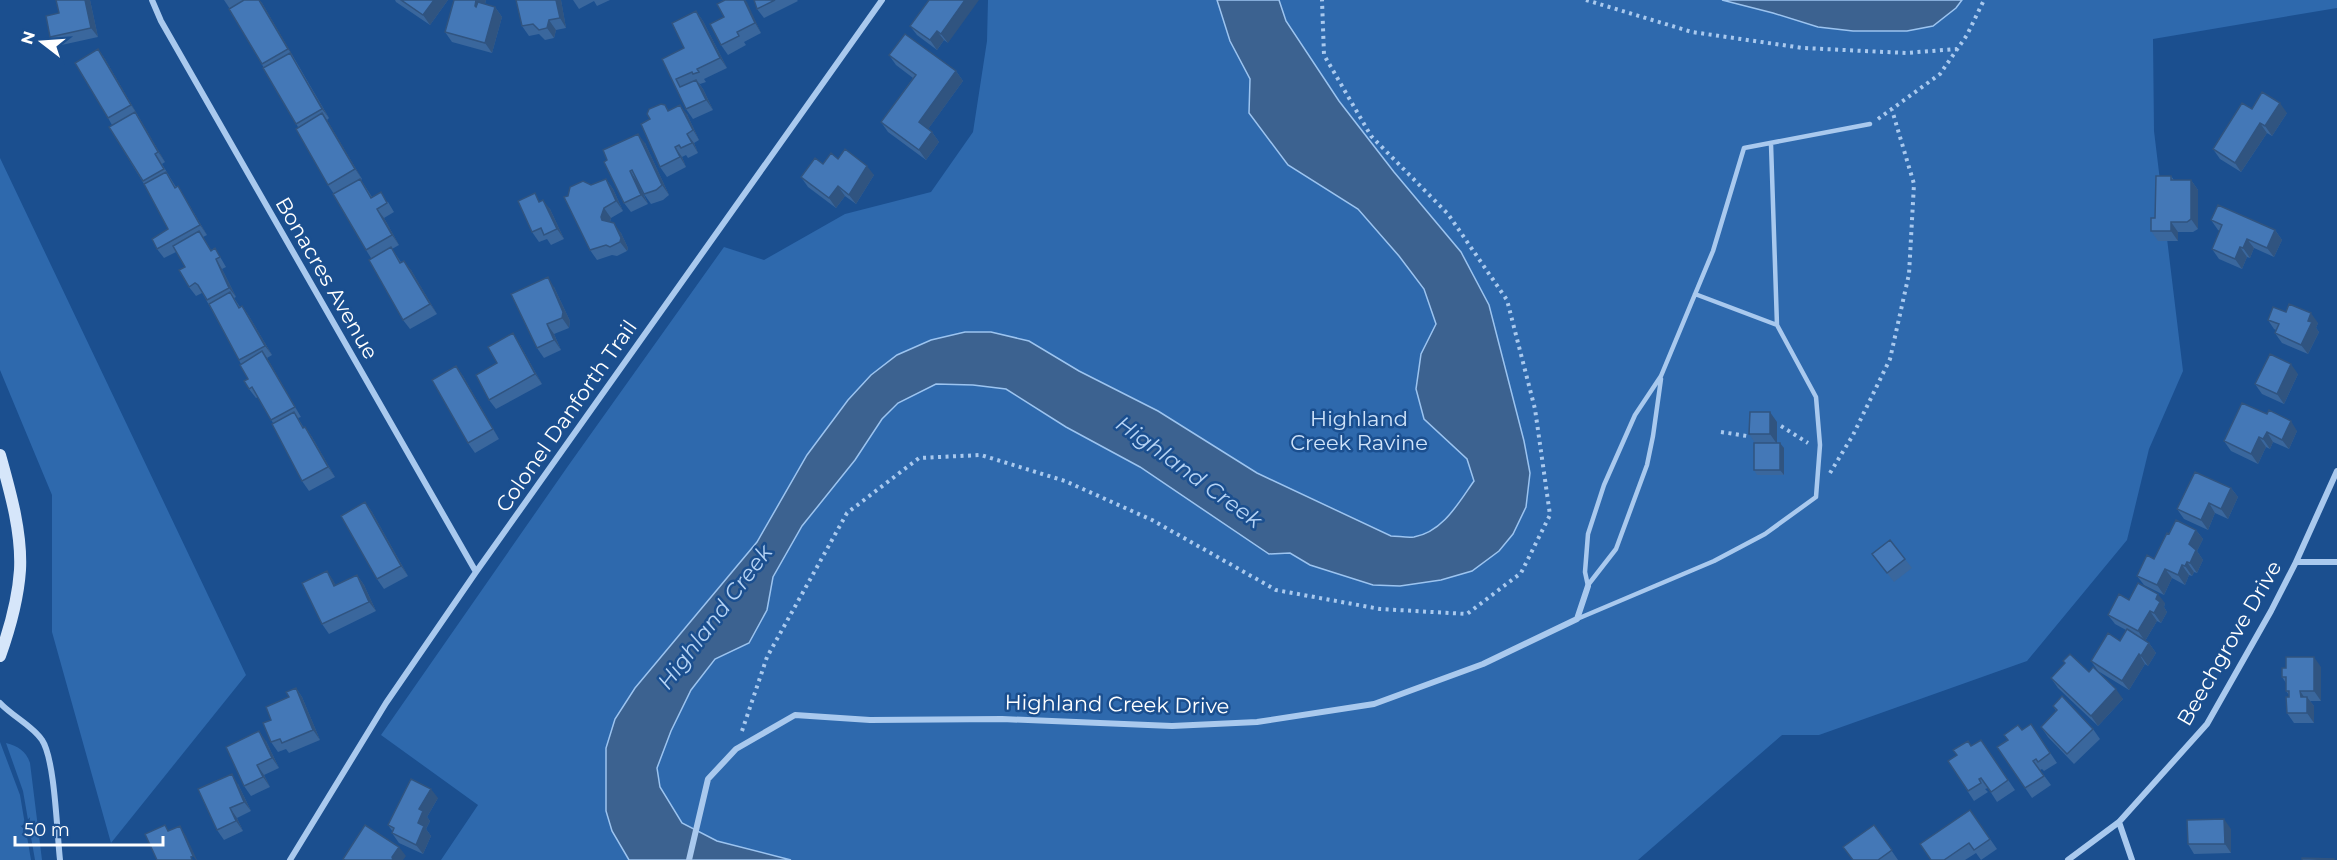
<svg xmlns="http://www.w3.org/2000/svg" width="2337" height="860" font-family="Montserrat,sans-serif">
<style>
.green{fill:#2e69ad}
.water{fill:#3c6290;stroke:#9cc4f0;stroke-width:1.5}
.lines{fill:none;stroke-linecap:round;stroke-linejoin:round}
.path{stroke:#a9c9ee;stroke-width:4;stroke-dasharray:3 4.5;stroke-linecap:butt}
.lane{stroke:#a9c9ee;stroke-width:4.5}
.street{stroke:#a9c9ee;stroke-width:6}
.secondary{stroke:#d6e6fa;stroke-width:12}
.wall{fill:#3a679d}
.shaded-wall{fill:#305480}
.building{fill:#4478b7;stroke:#305480;stroke-width:1.5}
.labels{text-anchor:middle;dominant-baseline:central;stroke-width:5;stroke-linejoin:round;paint-order:stroke}
.street-label{font-size:21px;fill:#fff;stroke:#1b4f8f}
.park-label{font-size:21px;fill:#cfe3fa;stroke:#1b4f8f}
.water-label{font-size:22px;font-style:italic;fill:#b5d3f5;stroke:#1b4f8f}
</style>
<rect width="100%" height="100%" fill="#1b4f8f"/>
<!-- green -->
<path class="green" d="M988,0h1349v8l-184,31 1,92 29,240 -34,78 -22,91 -100,121 -208,74h-37l-144,125h-1197l37,-55 -97,-70 187,-269 156,-219 40,13 81,-46 86,-22 42,-60 14,-91z
M0,158l246,517 -135,168 -59,-211v-137l-52,-125z
M0,742l20,53 11,65h-31z
M6,743c12,3 20,8 24,20l12,97h-7l-12,-69z"/>
<!-- water -->
<path class="water" d="M1217,0h62l7,21 53,80 55,71 67,80 28,53 35,136 6,32 -4,34 -13,27 -14,17 -27,20 -31,9 -41,6 -27,-1 -63,-20 -20,-12 -21,1 -129,-87 -74,-40 -60,-38 -33,-4 -37,-1 -38,19 -16,16 -27,41 -53,66 -29,51 -6,33 -18,33 -34,16 -24,31 -20,41 -14,37 3,19 22,36 35,18 74,19h-162l-17,-29 -6,-20v-63l9,-29 20,-31 122,-146 50,-87 41,-55 23,-25 26,-20 34,-15 34,-8h26l38,9 50,30 79,40 99,62 134,63c7,0 16,2 23,1 29,-5 45,-35 60,-56l-7,-22 -43,-40 -8,-30 5,-35 15,-30 -12,-35 -25,-33 -41,-47 -70,-44 -39,-52 1,-34 -20,-38z
M1722,0h240l-6,8 -23,18 -26,5h-54l-35,-4 -45,-14z"/>
<g class="lines">
<!-- path -->
<path class="path" d="M1586,0l106,32 111,16 103,5 51,-4
M1878,119l62,-45 27,-39 17,-35
M1781,426l27,17
M1721,432l26,4
M1830,473l23,-38 37,-76 19,-85 5,-90 -22,-74
M742,731l25,-74 80,-144 72,-55 62,-3 84,26 87,39 124,70 104,19 87,5 54,-41 29,-58 -15,-106 -28,-109 -59,-86 -77,-78 -47,-81 -2,-55"/>
<!-- lane -->
<path class="lane" d="M1771,144l6,181
M1588,585l28,-36 31,-84 6,-29 8,-57
M1588,586l-3,-14 3,-38 16,-49 31,-70 26,-39 52,-125 31,-103 126,-24
M1577,619l137,-58 51,-27 51,-37 4,-52 -4,-48 -39,-72 -82,-31"/>
<!-- street -->
<path class="street" d="M152,0l9,21 315,551
M2296,562h41
M0,703c12,13 33,23 42,37 13,19 15,94 18,120
M2119,822l13,38
M290,860l96,-157 90,-131 406,-572
M689,860l19,-81 28,-30 59,-34 75,5 132,-1 170,7 85,-4 117,-18 109,-40 94,-45 11,-33
M2068,860l51,-38 88,-98 64,-113 25,-49 41,-91"/>
<!-- secondary -->
<path class="secondary" d="M0,455c10,36 22,77 20,115 -2,30 -10,58 -20,86"/>
</g>
<!-- wall -->
<path class="wall" d="M90,0l8,37 -41,9 -7,-9 9,-24z
M224,0h35l3,3 67,115 -2,2 35,59 -1,1 11,17 16,5 6,10 -10,6 15,27 -7,4 9,13 10,8 26,44 -27,15 -7,-9 -32,-62 -5,-8 -32,-56 -6,-9 -30,-58 -68,-118z
M395,0h53l-18,25 -34,-23z
M454,0h32l-1,4 10,3 7,10 -10,36 -40,-11 -7,-10z
M516,0h45l5,28 -10,2 -2,8 -9,2 -6,-6 -10,2 -7,-10z
M573,0h37l-13,6 -3,-5 -15,8z
M725,0h20l16,33 -17,9 2,3 -18,10 -7,-10 3,-28z
M754,0h43l1,1 -34,17 -7,-9z
M929,0l19,43 -4,-3 -7,10 -20,-15 -7,-9z
M696,11l7,10 24,47 -23,11 2,3 -6,2 -2,-2 5,7 10,21 -20,9 -7,-10 -24,-50 22,-11z
M98,49l7,10 60,103 -3,2 9,15 5,8 2,-1 6,10 23,39 -4,2 8,13 4,-2 11,19 -4,2 14,28 -2,1 6,9 2,-1 7,10 23,39 -5,3 34,59 -3,1 6,10 1,-1 7,10 23,40 -26,14 -7,-10 -29,-58 -15,-26 -2,1 -7,-9 -1,-10 -7,-15 -38,-70 -1,-1 -6,3 -7,-9 -4,-20 -9,-15 -12,6 -7,-9 11,-20 -24,-45 -35,-57 3,-2 -4,-7z
M889,55l67,16 7,10 -35,48 4,3 7,10 -13,18 -38,-28 -7,-10 32,-44 -17,-13z
M665,105l4,6 18,3 12,26 -5,3 4,10 -10,5 -2,-3 -4,2 4,10 -19,10 -7,-10 -10,-48z
M2252,109l35,4 -15,23 -5,-3 -26,39 -21,-13 -7,-10z
M645,143l24,52 -6,5 -12,4 -7,-10 -6,-13 10,23 -17,8 -7,-9 -20,-41z
M838,159l36,16 -18,29 -11,-8 -9,12 -28,-21 -7,-10 22,-13z
M2171,176l3,4h17l7,10v39l-5,3h-15v9h-20l-7,-10z
M606,179l7,10 10,22 -12,7 -1,4 11,11 7,15 -1,3 -10,5 -5,-1 -15,5 -7,-10 1,-65z
M541,201l9,8 14,30 -13,6 -4,-6 -8,3 -7,-10z
M2211,220l64,10 7,10 -8,17 -20,-9 -4,10 -3,-1 -5,12 -23,-10 -7,-10 8,-18 -2,-1z
M554,287l16,34 -1,7 -15,6 7,16 -17,8 -7,-10z
M2286,312l32,11 -2,5 3,4 -11,22 -26,-11 -7,-10 1,-3 -2,-1 -6,-9z
M519,343l23,41 -46,25 -7,-9 8,-37z
M456,366l7,10 36,63 -24,14 -7,-10z
M2298,374l-14,30 -22,-10 -7,-10z
M2242,403l55,28 -8,18 -16,-7 -3,7 -4,-2 -8,17 -27,-13 -7,-10z
M1777,422v21l7,5v27h-27l-3,-5 1,-27 -6,-9z
M2231,488l7,9 -10,22 -13,-6 -7,17 -24,-11 -7,-10z
M365,502l7,10 36,64 -24,13 -7,-10z
M2196,530l7,9 -6,12 6,9 -6,13 -3,-1 -2,4 -3,-1 -4,10 -13,-7 -8,17 -20,-10 -7,-9 17,-17 15,-25z
M1872,554l33,5 7,9 -18,14z
M327,571l9,15 21,-11 7,10 12,26 -47,23 -7,-10z
M2165,603l-1,4 3,5 -6,11 -4,-2 -12,20 4,2 7,10 -8,13 -3,-2 -16,26 -31,-19 -7,-10 29,-20 6,-11 -11,-6 -7,-9z
M2063,661l26,11 34,27 -25,27 -40,-38 -7,-10 14,-15z
M2321,667v34h-11l4,5v17h-20l-7,-10 2,-18 -3,-4v-8l-4,-6z
M296,688l6,9 18,43 -31,13 -3,-4 -8,3 -7,-10v-22z
M2053,706l40,23 7,10 -26,25 -26,-27 -7,-10 15,-16z
M2031,724l26,39 -13,8 -2,-2 -2,1 11,15 -19,13 -35,-51z
M1981,740l34,50 -18,12 -9,-14 -3,1 3,3 -14,9 -26,-40z
M266,741l13,27 -15,7 6,12 -19,9 -7,-10z
M238,784l13,27 -14,7 6,13 -19,9 -7,-10z
M438,798l-11,19 3,4 -4,8 5,7 -8,18 -24,-11 -7,-10 1,-1 -5,-7z
M1970,810l27,39 -16,11 -5,-7 -11,7h-34z
M1874,825l24,35h-45z
M2231,829v24l-37,1 -6,-10z"/>
<!-- shaded-wall -->
<path class="shaded-wall" d="M85,0h5l8,37 -7,-9z
M259,0l3,3 33,56 -7,-10z
M434,0h14l-18,25 -7,-10z
M476,0h10l-5,16 -6,-10z
M556,0h5l5,28 -6,-10z
M744,0h1l2,2 14,31 -6,-10z
M965,0h14l-31,43 -7,-9z
M495,7l7,10 -10,36 -7,-10z
M696,11l7,10 24,47 -7,-10z
M549,20l7,10 -2,8 -7,-10z
M937,31l7,9 -7,10 -7,-10z
M98,49l7,10 32,55 -6,-9z
M290,53l39,65 -7,-9z
M956,71l7,10 -37,51 -7,-10z
M696,80l7,9 10,21 -7,-10z
M2280,103l7,10 -15,23 -7,-10z
M680,105l7,9 12,26 -6,-10z
M135,112l7,10 23,40 -7,-10z
M322,113l7,10 33,56 -7,-10z
M2260,123l7,10 -26,39 -6,-9z
M932,132l7,10 -13,18 -7,-10z
M638,134l7,9 24,52 -7,-10z
M687,134l7,9 4,10 -6,-10z
M675,147l7,10 4,10 -6,-10z
M867,166l7,9 -18,29 -7,-9z
M630,171l7,10 11,23 -7,-9z
M606,179l7,10 10,22 -7,-10z
M2191,180l7,10v39l-7,-10z
M178,186l6,10 23,39 -7,-10z
M838,186l7,10 -9,12 -7,-10z
M543,200l7,9 14,30 -7,-10z
M604,208l7,10 -3,8 -6,-6 -1,-3z
M377,209l7,9 15,27 -7,-10z
M2171,222l7,10v9l-7,-10z
M614,223l7,10 7,15 -1,3 -7,-9z
M2275,230l7,10 -8,17 -7,-9z
M2247,239l7,9 -4,10 -7,-10z
M2240,247l7,10 -5,12 -7,-10z
M216,259l6,10 14,28 -7,-9z
M404,261l7,9 26,44 -7,-10z
M548,277l6,10 16,34 -1,7 -7,-10z
M242,306l7,10 23,39 -7,-9z
M2311,313l7,10 -2,5 3,4 -11,22 -7,-9 7,-24z
M547,324l7,10 7,16 -7,-10z
M513,333l6,10 23,41 -7,-10z
M262,351l7,10 32,56 -6,-10z
M2291,364l7,10 -14,30 -7,-10z
M456,366l7,10 36,63 -6,-10z
M1770,412l7,10v22l-7,-10z
M2291,421l6,10 -8,18 -7,-9z
M305,427l7,10 23,40 -7,-10z
M2267,432l6,10 -3,7 -7,-10z
M2259,437l7,10 -8,17 -7,-10z
M1780,443l4,5v27l-4,-5z
M2231,488l7,9 -10,22 -7,-10z
M365,502l7,10 36,64 -7,-10z
M2209,503l6,10 -7,17 -7,-10z
M2196,530l7,9 -6,12 6,9 -6,13 -7,-10 -1,-19z
M2187,562l7,10 -2,4 -7,-10z
M2182,565l7,10 -4,10 -7,-10z
M2165,569l7,9 -8,17 -7,-10z
M327,571l6,9 8,16 -7,-10z
M357,575l7,10 12,26 -7,-9z
M2158,594l7,9 -1,4 3,5 -6,11 -7,-10 2,-14z
M2150,611l7,10 -12,20 -7,-10z
M2149,643l7,10 -8,13 -7,-10z
M2139,654l6,10 -16,26 -7,-9z
M2314,657l7,10v34l-7,-10z
M296,688l6,9 18,43 -7,-10z
M2116,689l7,10 -25,27 -7,-10z
M2300,691l7,10v-4l7,9v17l-7,-10 -6,-16z
M259,731l7,10 13,27 -7,-10z
M257,765l7,10 6,12 -7,-10z
M232,774l6,10 13,27 -7,-9z
M431,789l7,9 -11,19 3,4 -4,8 5,7 -8,18 -7,-9 3,-36z
M230,808l7,10 6,13 -7,-10z
M2224,819l7,10v24l-6,-9z
M180,826l6,10 11,24h-1l-3,-4z
M399,847l7,9 -3,4h-10l-1,-3z"/>
<!-- building -->
<path class="building" d="M56,0h29l6,28 -41,9 -4,-21 13,-3z
M244,0h15l29,49 -26,15 -33,-55z
M401,0h33l-11,15z
M454,0h22l-1,6 1,1 2,-5 17,5 -10,36 -40,-11z
M516,0h40l4,18 -11,2 -2,8 -8,2 -6,-6 -11,2z
M725,0h19l11,23 -18,9 2,4 -18,9 -11,-21 14,-7 -7,-13z
M754,0h21l-18,9z
M929,0h36l-24,34 -4,-3 -7,9 -20,-14z
M696,11l24,47 -23,11 2,3 -6,2 -1,-2 -16,7 4,8 16,-7 10,20 -20,9 -24,-50 22,-11 -12,-25z
M905,34l51,37 -37,51 13,10 -13,18 -38,-28 35,-47 -27,-20z
M98,49l33,56 -23,13 -33,-55z
M290,53l32,56 -26,15 -33,-56z
M2262,92l18,11 -15,23 -5,-3 -25,40 -22,-14 29,-46 10,6z
M661,104l4,1 3,6 12,-6 13,25 -6,4 5,9 -11,5 -2,-3 -4,2 5,10 -20,10 -19,-43 9,-5 -3,-5 2,-5z
M135,112l23,40 -3,2 9,15 -21,12 -34,-54z
M322,113l33,56 -27,16 -32,-56z
M638,134l24,51 -6,5 -12,4 -12,-24 -2,1 11,24 -17,8 -20,-41 3,-2 -4,-10z
M845,149l22,17 -18,29 -11,-9 -9,12 -28,-21 14,-19 8,6 8,-11 7,6z
M166,172l9,16 3,-2 22,39 -43,24 -5,-10 16,-10 -24,-45z
M2156,176h15v4h20v39l-4,3h-16v9h-20v-13h4z
M360,179l11,19 10,-6 6,11 -10,6 15,26 -26,15 -33,-56z
M606,179l10,22 -12,7 -3,9 1,3 12,3 7,15 -1,4 -10,5 -4,-2 -16,5 -26,-53 4,-1 2,-9 13,-6 8,4z
M535,193l4,9 4,-2 14,29 -13,6 -3,-7 -9,4 -14,-31z
M2218,205l57,25 -8,18 -20,-9 -4,9 -3,-1 -5,12 -23,-10 10,-24 -11,-5z
M199,231l12,20 4,-3 5,9 -4,2 13,29 -22,12 -9,-15 -3,-2 -6,4 -10,-17 6,-3 -12,-21z
M391,247l9,16 4,-2 26,43 -27,16 -34,-60z
M548,277l15,35 -1,6 -15,6 7,16 -17,8 -26,-54z
M230,292l9,16 3,-2 23,40 -26,14 -30,-56z
M2289,304l22,9 -3,8 4,1 -11,23 -26,-12 4,-9 -11,-4 5,-13 13,5z
M513,333l22,41 -46,26 -13,-25 21,-12 -9,-16z
M262,351l33,56 -24,13 -19,-33 -3,2 -5,-8 4,-2 -8,-14z
M2270,354l21,10 -14,30 -22,-10z
M456,366l37,63 -25,14 -36,-63z
M2242,403l25,11 2,-4 22,11 -9,19 -15,-8 -4,7 -4,-2 -8,17 -27,-13z
M294,412l9,16 2,-1 23,40 -26,14 -30,-57z
M1750,412h20v22h-21z
M1754,443h26v27h-26z
M2195,472l36,16 -10,21 -12,-6 -8,17 -24,-11z
M365,502l36,64 -24,13 -36,-63z
M2176,520l20,10 -7,14 7,6 -6,13 -3,-1 -2,4 -3,-1 -4,10 -13,-6 -8,16 -20,-9 10,-21 7,4 13,-26 2,1z
M1890,540l15,19 -18,14 -15,-19z
M327,571l7,15 23,-11 12,27 -47,22 -20,-41z
M2138,583l20,11 -2,5 4,3 -6,11 -4,-2 -12,20 -30,-16 11,-21 10,6z
M2127,629l22,14 -8,13 -2,-2 -17,27 -31,-20 17,-28 12,8z
M2070,654l19,18 4,-5 23,22 -25,27 -40,-38 14,-15 -2,-2z
M2286,657h28v34h-14l1,6h6v16h-20l-1,-16h3v-6h-3v-14h-4v-9h4z
M296,688l17,42 -31,13 -2,-4 -9,3 -8,-19 8,-3 -5,-13 23,-10 -3,-5z
M2062,696l31,33 -26,25 -26,-27 16,-17 -4,-4z
M2031,724l19,29 -12,9 -2,-3 -3,2 11,15 -19,12 -28,-41 11,-7 -4,-5 14,-10 4,5z
M259,731l13,27 -15,7 6,12 -19,9 -18,-39z
M1981,740l27,40 -17,12 -10,-14 -2,1 2,4 -13,8 -20,-30 9,-6 -4,-5 15,-9 3,5z
M232,774l12,28 -14,6 6,13 -19,9 -19,-41z
M411,779l20,10 -12,20 4,2 -5,12 6,3 -8,19 -24,-12 2,-5 -6,-3z
M1970,810l20,29 -16,11 -5,-7 -25,17h-13l-11,-16z
M2224,819l1,25h-37l-1,-24z
M165,825l3,6 12,-5 13,30 -2,1 1,3h-35l-12,-26z
M365,825l34,22 -7,10 1,3h-48l-2,-1z
M1874,825l18,25 -14,10h-25l-10,-13z
M2302,858l32,1v1h-32z"/>
<g class="labels">
<!-- street labels -->
<g class="street-label">
<text transform="translate(327 278) rotate(60)">Bonacres Avenue</text>
<text transform="translate(566 416) rotate(-55)">Colonel Danforth Trail</text>
<text transform="translate(2229 643) rotate(-60)">Beechgrove Drive</text>
<text transform="translate(1117 704) rotate(1)">Highland Creek Drive</text>
</g>
<!-- park labels -->
<g class="park-label">
<text x="1359" y="418">Highland<tspan x="1359" dy="24">Creek Ravine</tspan></text>
</g>
<!-- water labels -->
<g class="water-label">
<text transform="translate(1189 472) rotate(36)">Highland Creek</text>
<text transform="translate(715 617) rotate(-53)">Highland Creek</text>
</g>
</g>
<!-- north arrow -->
<g transform="translate(42 42) rotate(287)" stroke="#1b4f8f" stroke-width="4.5" paint-order="stroke">
<path d="M0-4.5L10 22L0 15L-10 22Z" fill="#ffffff"/>
<text y="-9" font-size="16" font-weight="bold" text-anchor="middle" fill="#ffffff">N</text>
</g>
<!-- scale -->
<path d="M15 836v9h148v-9" fill="none" stroke="#ffffff" stroke-width="3"/>
<text x="24" y="836" font-size="18" fill="#ffffff" stroke="#1b4f8f" stroke-width="4.5" paint-order="stroke">50 m</text>
</svg>
